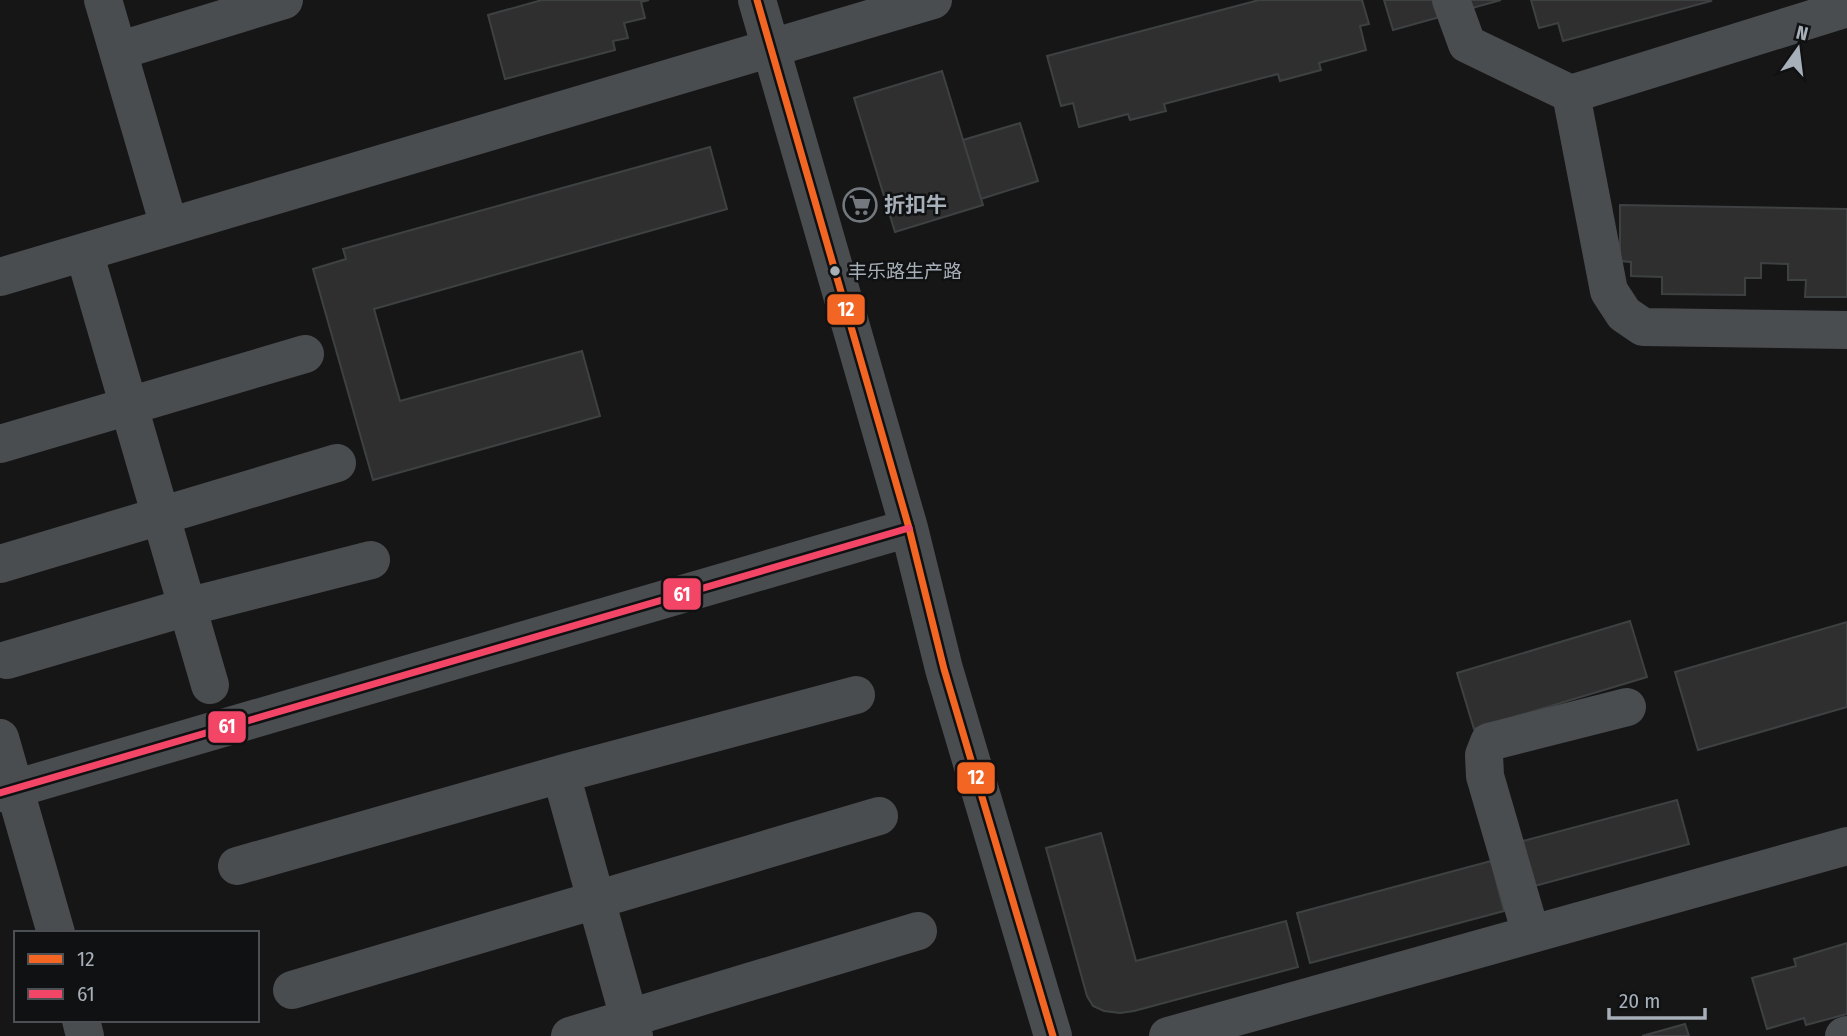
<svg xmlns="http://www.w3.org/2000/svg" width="1847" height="1036" font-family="'Fira Sans Condensed','Noto Sans SC',sans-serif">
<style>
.building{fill:#2f2f30;stroke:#3e4142;stroke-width:2}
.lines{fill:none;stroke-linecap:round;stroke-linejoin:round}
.minor{stroke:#4a4d4f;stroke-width:38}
.bus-1-casing{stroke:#101112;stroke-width:12}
.bus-2-casing{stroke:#101112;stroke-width:12}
.bus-1{stroke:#f26522;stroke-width:7}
.bus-2{stroke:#f34667;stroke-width:7}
.bus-dot{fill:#a7afb8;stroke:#101112;stroke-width:2.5}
.labels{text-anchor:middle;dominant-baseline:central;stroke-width:5;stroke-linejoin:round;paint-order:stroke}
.bus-label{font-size:19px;fill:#a7afb8;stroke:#101112;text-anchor:start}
.poi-label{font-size:21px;font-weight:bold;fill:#a7afb8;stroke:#101112;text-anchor:start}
.line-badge{stroke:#101112;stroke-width:2.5}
.badge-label{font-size:19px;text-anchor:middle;font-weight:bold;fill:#fff}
</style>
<rect width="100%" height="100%" fill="#161616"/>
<!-- building -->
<path class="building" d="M542,0h107l-8,2 4,16 -21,5 4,15 -15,3 2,9 -110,29 -17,-64z
M1259,0h103l7,24 -9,2 6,24 -47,13 2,7 -41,11 -2,-7 -114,30 2,7 -36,9 -2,-6 -49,13 -6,-24 -12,3 -14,-50z
M1384,0h117l-108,30z
M1531,0h179l1,1 -148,40 -5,-18 -19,5z
M942,71l41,134 -88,27 -41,-134z
M1020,123l18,58 -57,18 -18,-59z
M710,147l17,62 -353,100 26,92 182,-50 18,65 -227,64 -60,-211 33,-10 -3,-10z
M1620,205l227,4v88h-42l1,-17h-18v-16l-27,-1v15h-16v17l-83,-1v-17l-31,-1v-14l-11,-1z
M1630,621l17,56 -173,52 -17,-56z
M1847,622v85l-149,43 -23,-78z
M1677,800l12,44 -158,43 -12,-45z
M1101,833l35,128 150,-40 12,46 -164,44 -14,2 -16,-2 -11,-5 -6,-10 -41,-148z
M1491,861l13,50 -194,52 -13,-50z
M1847,943v71l-41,11 -2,-7 -37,11 -15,-51 44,-12 -2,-7z
M1685,1024l4,12h-47z"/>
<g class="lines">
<!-- minor -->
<path class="minor" d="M103,0l66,226
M757,0l152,528 35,141 109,367
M1451,0l16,44 104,50 276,-86
M118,51l166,-51
M1571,94l38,197 15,23 19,13 204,3
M84,252l126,433
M0,277l933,-277
M0,444l305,-90
M0,564l337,-101
M7,660l180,-53 184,-47
M0,738l56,195
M561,774l73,262
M0,793l909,-265
M237,866l331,-94 288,-77
M1531,934l-46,-158 -1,-21 5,-13 138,-35
M292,990l587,-174
M81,1020l4,16
M570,1036l348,-105
M1168,1036l679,-190
M1844,1036l3,-1"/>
<defs>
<path id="bus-1" d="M757,0l152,528 35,141 109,367"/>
<path id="bus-2" d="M0,793l909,-265"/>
</defs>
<!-- bus-1 casing -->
<use href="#bus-1" class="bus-1-casing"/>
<!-- bus-2 casing -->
<use href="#bus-2" class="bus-2-casing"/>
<!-- bus-1 -->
<use href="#bus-1" class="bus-1"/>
<!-- bus-2 -->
<use href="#bus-2" class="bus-2"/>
</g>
<!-- icons -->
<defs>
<symbol id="supermarket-ring" viewBox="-11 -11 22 22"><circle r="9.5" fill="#101112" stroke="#74797f" stroke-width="1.5"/><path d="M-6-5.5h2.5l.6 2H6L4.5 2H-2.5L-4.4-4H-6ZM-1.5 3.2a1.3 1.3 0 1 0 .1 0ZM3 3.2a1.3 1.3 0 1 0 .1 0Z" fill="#74797f"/></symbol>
</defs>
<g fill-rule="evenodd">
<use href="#supermarket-ring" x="841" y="186" width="38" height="38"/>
</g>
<!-- markers -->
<circle class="bus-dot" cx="835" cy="271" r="6"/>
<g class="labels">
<!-- bus labels -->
<g class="bus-label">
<text x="848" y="271">丰乐路生产路</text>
</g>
<!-- poi labels -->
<g class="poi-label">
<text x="884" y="205">折扣牛</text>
</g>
</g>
<g class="line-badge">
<rect x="826" y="293" width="40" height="33" rx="7" fill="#f26522"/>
<rect x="662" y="577" width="40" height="34" rx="7" fill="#f34667"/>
<rect x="207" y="710" width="40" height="34" rx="7" fill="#f34667"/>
<rect x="956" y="761" width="40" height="34" rx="7" fill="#f26522"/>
</g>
<g class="badge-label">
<text x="846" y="316">12</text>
<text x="682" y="601">61</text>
<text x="227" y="733">61</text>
<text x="976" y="784">12</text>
</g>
<!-- legend -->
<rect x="14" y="931" width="245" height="91" fill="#101112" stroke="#4c5054" stroke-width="2"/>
<rect x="28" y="954" width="35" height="10" fill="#f26522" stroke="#4c5054" stroke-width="2"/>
<text x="77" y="966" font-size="21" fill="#a7afb8">12</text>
<rect x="28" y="989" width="35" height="10" fill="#f34667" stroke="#4c5054" stroke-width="2"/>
<text x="77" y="1001" font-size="21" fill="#a7afb8">61</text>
<!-- north arrow -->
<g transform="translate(1798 49) rotate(14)" stroke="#101112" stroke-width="5" paint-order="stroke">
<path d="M0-5L12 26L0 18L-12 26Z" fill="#a7afb8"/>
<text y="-10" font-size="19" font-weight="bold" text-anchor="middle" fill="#a7afb8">N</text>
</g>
<!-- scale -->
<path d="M1609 1008v10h96v-10" fill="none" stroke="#a7afb8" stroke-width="3.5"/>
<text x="1619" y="1008" font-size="21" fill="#a7afb8" stroke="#101112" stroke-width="5" paint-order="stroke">20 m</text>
</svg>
